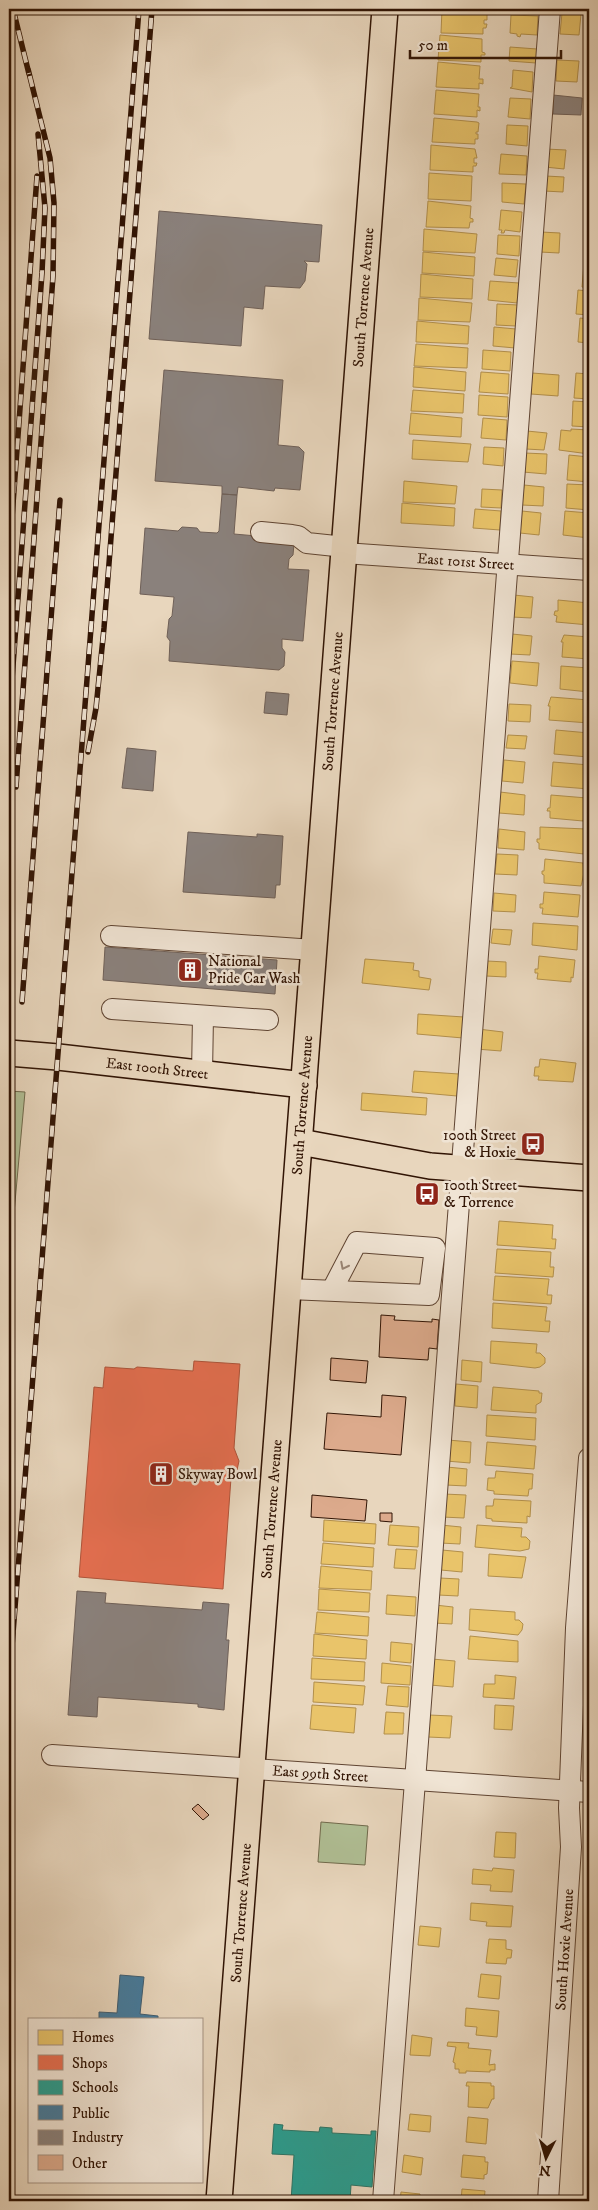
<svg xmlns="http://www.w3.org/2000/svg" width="598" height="2210" font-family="'IM FELL DW Pica',serif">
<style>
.green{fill:#b0bf95;stroke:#706a4c}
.homes{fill:#e9c46a;stroke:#b28f4b}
.shops{fill:#e76f51;stroke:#b0543a}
.schools{fill:#2a9d8f;stroke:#2c7465}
.public{fill:#457b9d;stroke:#3f5c6f}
.industry{fill:#8a817c;stroke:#6f6058}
.building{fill:#dcaa8c;stroke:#311404}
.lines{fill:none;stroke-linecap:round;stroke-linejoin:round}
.minor-casing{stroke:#5f4432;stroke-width:22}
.major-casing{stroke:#311404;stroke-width:28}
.minor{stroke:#f0e4d4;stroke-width:20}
.major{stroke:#e8d6bd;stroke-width:25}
.rail-casing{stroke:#311404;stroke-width:5.5}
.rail{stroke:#f0e4d4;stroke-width:4;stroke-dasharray:11;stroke-linecap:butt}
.oneway{stroke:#9a8676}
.labels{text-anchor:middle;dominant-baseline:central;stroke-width:5;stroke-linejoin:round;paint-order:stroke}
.street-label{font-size:15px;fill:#311404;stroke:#f0e4d4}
.poi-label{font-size:15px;fill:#311404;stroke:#f0e4d4;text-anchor:start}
</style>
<rect width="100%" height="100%" fill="#e8d6bd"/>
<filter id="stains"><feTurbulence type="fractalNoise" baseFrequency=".004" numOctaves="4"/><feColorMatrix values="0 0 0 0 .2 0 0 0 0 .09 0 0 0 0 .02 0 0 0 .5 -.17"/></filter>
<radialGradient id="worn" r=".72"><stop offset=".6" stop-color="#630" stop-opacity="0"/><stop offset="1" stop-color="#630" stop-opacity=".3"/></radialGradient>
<!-- green -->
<path class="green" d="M9,1091l16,1 -16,176z
M321,1822l47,4 -3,39 -47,-3z"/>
<!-- homes -->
<path class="homes" d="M442,9l43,2 -1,2h3v7h-3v4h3l-1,4h-3v6l-42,-1z
M562,13l19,1 -2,21 -19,-1z
M511,15l27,1 -1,19 -16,-1 -1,3 -3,-1v-2l-7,-1z
M440,35l42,4v13l3,1v2h-4v7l-43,-2z
M510,47l27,2 -1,14 -27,-2z
M557,60l22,1 -2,21 -21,-1z
M438,62l42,4 -1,13h4v5l-4,-1v6l-43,-2z
M513,70l20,2 -1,20 -22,-4 2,-1z
M436,90l43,4 -1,13h2v4l-3,-1v7l-43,-3z
M510,98l21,1 -1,20 -22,-2z
M434,118l43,4 2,1 -1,9h-2v2h2v5h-3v5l-43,-2z
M507,125l21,1 -1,20 -21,-2z
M431,145l44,4 2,9h-3v5h3l-1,3h-3v6l-43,-2z
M546,149l20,1 -2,19 -19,-2z
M501,154l26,2 -1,19 -27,-1z
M429,173l43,3 -1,25 -43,-2z
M546,176l18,1 -1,15 -19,-1z
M502,183l24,1 -2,20 -22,-2z
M428,201l43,5 -1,12 3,1v3h-3l-1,6 -43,-1z
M501,210l21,2 -2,20 -15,-2 -1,3h-3l1,-3h-3z
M424,229l53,5 -2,19 -52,-2z
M541,232l19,1 -1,20 -19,-1z
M498,235l22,1 -1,20 -22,-2z
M586,235h3v26l-5,-1z
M423,252l52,5 -1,19 -52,-3z
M496,258l22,2 -2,17 -22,-2z
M584,263h5v25l-7,-1z
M421,274l52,5 -1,20 -52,-2z
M490,281l29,2 -2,20 -29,-3z
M578,290l11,1v24l-13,-1z
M419,298l53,5 -2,19 -52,-2z
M497,304l21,1 -2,21 -20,-1z
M580,318l9,1v24l-11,-1z
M417,321l52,5 -1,18 -52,-2z
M494,327l22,2 -1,19 -22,-2z
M416,344l52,4 -1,20 -53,-2z
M483,350l28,2 -1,19 -28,-2z
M414,367l52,5 -1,19 -52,-4z
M481,372l28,2 -1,20 -29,-2z
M532,373l27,2 -1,21 -27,-2z
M576,373l13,1v25l-15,-1z
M413,390l51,4 -1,19 -52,-2z
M479,395l29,2 -1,20 -29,-2z
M573,401l16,1v25l-17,-1z
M411,413l51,5 -1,19 -52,-3z
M483,418l24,2 -1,20 -25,-2z
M571,429l18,1v24l-30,-4 2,-20 10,1z
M527,431l20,2 -3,17 -18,-1z
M413,440l58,4 -3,18 -56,-3z
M484,447l20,1 -1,18 -20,-2z
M525,453l22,1 -1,20 -23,-2z
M569,455l20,2v25l-22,-2z
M404,481l53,5 -2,18 -52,-2z
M567,484l22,1v25l-23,-2z
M524,485l20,2 -1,19 -21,-1z
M482,489l20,1 -1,18 -20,-1z
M402,503l53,5 -1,18 -53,-3z
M475,509l26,2 -1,19 -27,-2z
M522,511l19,2 -2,22 -19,-2z
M565,511l24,2v25l-26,-3z
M514,595l19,2 -2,21 -19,-1z
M558,600l31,3v22l-33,-3 1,-6 -3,-1 1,-4h3z
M512,634l20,2 -2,19 -20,-1z
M564,635l25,2v22l-27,-2 1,-15h-2z
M512,661l27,2 -2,23 -27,-3z
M561,666l28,2v24l-29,-3z
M551,697l38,3v23l-40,-3 1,-14h-2z
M509,704l22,1 -1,17 -22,-1z
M556,730l33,3 -1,24 -34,-3z
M508,735l19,1 -2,13 -19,-1z
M504,760l21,2 -2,21 -21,-2z
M553,762l36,3v24l-38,-3z
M500,792l25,3 -1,20 -25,-2z
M551,795l36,3 2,2v9l-2,-1 -4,13 -33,-3v-7h-3l1,-3h2z
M540,827l46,2 -2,25 -45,-5v-6l-2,-1v-3h3z
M499,829l26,3 -1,18 -26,-2z
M497,854l21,1 -1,20 -22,-1z
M545,859l38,4 1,10 -3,13 -37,-3v-8l-2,-1v-3h2z
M544,892l36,3 -2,22 -36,-3 1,-6h-3v-4h3z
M494,893l22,2 -1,17 -22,-1z
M533,923l45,3 -1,24 -45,-5z
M493,929l19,1 -2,15 -19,-2z
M539,956l36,4 -2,18 -2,-1v5l-34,-3 1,-6h-3v-4h3z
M365,959l49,4 -1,7 6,1v6l12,2 -2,11 -67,-7z
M487,961l19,1v15l-20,-1z
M418,1014l46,3 -1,21 -46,-4z
M478,1029l25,3 -2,19 -25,-2z
M540,1059l36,4 -3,19 -35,-2 1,-4h-5l1,-9h4z
M414,1071l45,3 -2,22 -45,-4z
M362,1093l65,5 -1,17 -65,-5z
M499,1221l54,4 -1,14h4l-1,10 -58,-4z
M497,1249l54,3 -1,15h4l-1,10 -58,-4z
M495,1276l54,3 -2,16h5l-1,9 -58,-4z
M493,1303l54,4 -2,14h5l-1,11 -57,-4z
M491,1341l46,3 -1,9h4l5,5v5l-5,4 -5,1 -45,-5z
M462,1360l20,2 -1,20 -20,-2z
M456,1384l22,2 -1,22 -22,-2z
M493,1387l46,4v2h3l-1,9 -5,3v8l-45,-3z
M487,1415l49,3 -1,22 -49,-4z
M448,1440l23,2 -1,21 -24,-2z
M487,1442l49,4 -2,23 -49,-4z
M447,1467l20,2 -1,17 -20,-1z
M496,1471l37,3 -1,15h-3l-1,7 -34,-2v-3l-7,-1 1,-12h7z
M444,1494l22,1 -2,23 -22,-1z
M494,1499l37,2 -1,16 -3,-1v7l-35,-2v-2l-6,-1v-12h7z
M324,1520l52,4 -1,20 -52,-3z
M390,1525l29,2 -1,20 -30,-2z
M441,1525l20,2 -1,17 -20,-1z
M477,1525l45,3 -1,9h5l4,4 -1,8 -9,2 -45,-4z
M323,1543l51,5 -1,19 -52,-3z
M396,1549l21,1 -2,19 -21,-1z
M442,1550l21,2 -1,20 -21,-2z
M489,1554l37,3 -4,21 -34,-2z
M321,1566l51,5 -1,19 -52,-2z
M440,1578l19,1 -1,17 -20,-1z
M319,1589l51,4 -1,19 -51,-2z
M387,1595l29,2 -1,19 -29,-2z
M435,1605l18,2 -1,17 -18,-1z
M470,1609l45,3v8h4l4,4 -1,6 -4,5 -49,-5z
M317,1612l52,5 -1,19 -53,-3z
M314,1634l53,6 -1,19 -53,-3z
M470,1636l48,5v21l-50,-3z
M391,1642l21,2 -1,19 -21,-2z
M312,1658l53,4 -1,19 -53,-2z
M432,1659l23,2 -2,26 -23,-2z
M382,1663l29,3 -1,19 -29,-2z
M495,1675l21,2 -2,22 -31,-2 1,-13h11z
M314,1682l51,4 -2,19 -50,-3z
M388,1686l21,1 -1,20 -22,-2z
M312,1705l44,3 -2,25 -44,-4z
M495,1705l19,1 -2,24 -18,-1z
M386,1712l18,1 -1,21h-19z
M429,1715l23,1 -2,22 -22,-1z
M496,1832l20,1 -1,25 -21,-1z
M493,1868l21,2 -2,22 -22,-1 1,-6 -19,-1 1,-15 19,2z
M471,1903l42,3 -2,21 -25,-1 1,-4 -17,-2z
M420,1926l21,2 -2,19 -21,-2z
M489,1939l17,1v9l6,1 -1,8h-4l-1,6 -20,-1z
M481,1974l20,2 -2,23 -21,-2z
M466,2008l33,3 -2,26 -21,-2 1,-8 -12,-1z
M412,2035l20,3 -2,18 -20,-1z
M448,2042l21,1 -1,5 23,2 -2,15 6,-1v6h-5v2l-24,-1v2h-7v-4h-4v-6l-2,-1 3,-15 -9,-1z
M467,2082l24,1v3h3v13h-2l-4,9 -20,-1 1,-21h-3z
M410,2114l21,2 -1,16 -22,-2z
M468,2117l20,2 -2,25 -20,-2z
M404,2155l19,3 -2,17 -19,-3z
M463,2155l22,2v5h3l-1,12 -3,1v4l-23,-2z
M462,2189l23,2 -1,10h-23z
M401,2192l19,2 -1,7h-19z"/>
<!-- shops -->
<path class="shops" d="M194,1361l46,3 -6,84 5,13 -2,9 -6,8 -8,111 -144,-12 15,-190 9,1 2,-21 29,2 3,-2 56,4z"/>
<!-- schools -->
<path class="schools" d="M274,2124l9,1 -1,5 37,2 1,-5 12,1v5l39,2v-4h5l-4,56 -21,-2 -1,16h-59l3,-46 -22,-1z"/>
<!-- public -->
<path class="public" d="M120,1975l24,2 -4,37 18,2v3h-59v-7l18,1z"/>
<!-- industry -->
<path class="industry" d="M553,95l29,3 -1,17 -28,-1z
M159,211l163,14 -3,37 -15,-1 3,3 -2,17 -5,7 -35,-2 -2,23 -19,-2 -3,39 -92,-7z
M164,370l119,10 -5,65 21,2 5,5 -4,38 -25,-2 -1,3 -36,-4 -1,8 -15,-1v-8l-67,-5z
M222,494l15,1 -3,39 57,5 3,5 -1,11 -4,4 -1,10 21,1 -6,71 -21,-2v9l3,4 -1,14 -5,4 -110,-9 1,-20 -3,-4 2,-18 3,-3 2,-19 -34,-3 5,-66 33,3 4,-4 15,1 3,4 17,1 2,-2z
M266,692l23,2 -2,21 -23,-2z
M127,748l29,3 -3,40 -31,-3z
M188,832l69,5v-3l26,2 -3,49h-4l-1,13 -92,-6z
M105,947l172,13 -2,34 -172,-14z
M9,958l5,1 -3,47h-2z
M77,1591l29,2 -1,10 97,7 1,-8 26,2 -3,36h3l-5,70 -26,-3v-3l-100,-7 -1,20 -29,-2z"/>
<!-- building -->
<path class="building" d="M381,1315l14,1 -1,4 38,2v-3l7,1 -2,29 -8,-1 -1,12 -49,-3z
M331,1358l37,3 -2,22 -36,-3z
M382,1395l24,2 -5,58 -77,-6 3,-36 54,4z
M312,1495l55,5 -2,21 -54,-4z
M380,1513h12v9l-12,-1z
M198,1804l11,11 -6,5 -11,-11z"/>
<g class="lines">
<defs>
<g id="minor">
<path d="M261,532l31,3 6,1 9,7 38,4"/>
<path id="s1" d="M344,553l245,17"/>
<path d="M111,936l203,14"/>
<path d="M112,1009l156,11"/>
<path d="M202,1074l1,-58"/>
<path d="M289,1289l140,6 6,-47 -78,-6 -25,48"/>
<path id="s2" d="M52,1755l537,37"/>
<path d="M383,2201l167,-2192"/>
<path id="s3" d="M548,2201l23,-354 -2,-39 7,-180 13,-170"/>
</g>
<g id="major">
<path id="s4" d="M9,1053l49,4 246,28"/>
<path d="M300,1142l130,24 159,12"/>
<path id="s5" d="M219,2201l166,-2192"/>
</g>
</defs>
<!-- minor casing -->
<use href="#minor" class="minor-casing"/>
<!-- major casing -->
<use href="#major" class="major-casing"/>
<!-- minor -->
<use href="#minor" class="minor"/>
<!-- major -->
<use href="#major" class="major"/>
<defs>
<path id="rail" d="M13,9l16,65
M9,559l28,-383
M9,720l33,-447 3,-65 -7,-74
M88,752l8,-44 8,-80 48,-619
M16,787l37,-511 1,-73 -4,-45 -22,-89
M22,1002l38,-502
M9,1685l130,-1676"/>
</defs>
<!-- rail casing -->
<use href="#rail" class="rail-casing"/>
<!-- rail -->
<use href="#rail" class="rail"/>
</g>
<!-- one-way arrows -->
<defs><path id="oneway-chevron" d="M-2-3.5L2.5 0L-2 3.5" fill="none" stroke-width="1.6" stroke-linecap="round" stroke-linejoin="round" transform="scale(1.25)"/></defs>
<use class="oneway" href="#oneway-chevron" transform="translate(344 1266) rotate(117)"/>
<!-- icons -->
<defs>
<symbol id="building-square" viewBox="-11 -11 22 22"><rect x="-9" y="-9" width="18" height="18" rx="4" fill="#8f2418" stroke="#f0e4d4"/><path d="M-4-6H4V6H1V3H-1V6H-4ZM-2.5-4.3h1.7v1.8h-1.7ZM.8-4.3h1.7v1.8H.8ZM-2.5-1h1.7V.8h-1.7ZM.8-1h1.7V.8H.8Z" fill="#fff"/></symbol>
<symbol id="bus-square" viewBox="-11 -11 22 22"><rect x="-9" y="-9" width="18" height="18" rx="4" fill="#8f2418" stroke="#f0e4d4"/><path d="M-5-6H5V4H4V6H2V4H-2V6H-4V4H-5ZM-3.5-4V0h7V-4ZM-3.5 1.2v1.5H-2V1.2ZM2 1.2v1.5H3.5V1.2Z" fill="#fff"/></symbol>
</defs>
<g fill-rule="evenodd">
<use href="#building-square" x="176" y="956" width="28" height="28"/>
<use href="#bus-square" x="519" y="1130" width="28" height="28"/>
<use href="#bus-square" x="413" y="1180" width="28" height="28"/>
<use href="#building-square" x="147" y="1460" width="28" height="28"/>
</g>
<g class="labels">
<!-- street labels -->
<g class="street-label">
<text stroke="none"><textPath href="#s5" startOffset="1909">South Torrence Avenue</textPath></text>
<text stroke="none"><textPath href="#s1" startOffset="122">East 101st Street</textPath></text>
<text stroke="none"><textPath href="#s5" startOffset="1504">South Torrence Avenue</textPath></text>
<text stroke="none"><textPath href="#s4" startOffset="149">East 100th Street</textPath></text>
<text stroke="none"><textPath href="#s5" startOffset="1099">South Torrence Avenue</textPath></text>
<text stroke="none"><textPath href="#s5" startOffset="694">South Torrence Avenue</textPath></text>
<text stroke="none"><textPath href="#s2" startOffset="269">East 99th Street</textPath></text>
<text stroke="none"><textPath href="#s5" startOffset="289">South Torrence Avenue</textPath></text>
<text stroke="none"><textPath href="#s3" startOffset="252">South Hoxie Avenue</textPath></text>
</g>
<!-- poi labels -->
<g class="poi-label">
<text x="208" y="961">National<tspan x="208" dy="17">Pride Car Wash</tspan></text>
<text x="516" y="1135" text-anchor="end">100th Street<tspan x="516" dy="17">&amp; Hoxie</tspan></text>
<text x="444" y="1185">100th Street<tspan x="444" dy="17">&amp; Torrence</tspan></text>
<text x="178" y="1474">Skyway Bowl</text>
</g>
</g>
<!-- margin -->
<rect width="598" height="2210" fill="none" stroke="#e8d6bd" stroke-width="30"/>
<rect x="10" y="10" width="578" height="2190" fill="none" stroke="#311404" stroke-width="2.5"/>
<rect x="15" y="15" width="568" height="2180" fill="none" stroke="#311404"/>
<!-- legend -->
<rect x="28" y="2018" width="175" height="165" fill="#f0e4d4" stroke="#a49181"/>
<rect x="38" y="2030" width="25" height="15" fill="#e9c46a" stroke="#a49181"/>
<text x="72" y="2042" font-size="15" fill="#311404">Homes</text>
<rect x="38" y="2055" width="25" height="15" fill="#e76f51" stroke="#a49181"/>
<text x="72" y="2068" font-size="15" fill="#311404">Shops</text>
<rect x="38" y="2080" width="25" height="15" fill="#2a9d8f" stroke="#a49181"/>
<text x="72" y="2092" font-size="15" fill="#311404">Schools</text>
<rect x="38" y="2105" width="25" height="15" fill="#457b9d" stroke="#a49181"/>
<text x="72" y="2118" font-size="15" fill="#311404">Public</text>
<rect x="38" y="2130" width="25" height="15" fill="#8a817c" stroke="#a49181"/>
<text x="72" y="2142" font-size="15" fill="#311404">Industry</text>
<rect x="38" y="2155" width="25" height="15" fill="#dcaa8c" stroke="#a49181"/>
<text x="72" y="2168" font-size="15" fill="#311404">Other</text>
<!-- north arrow -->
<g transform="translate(546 2158) rotate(185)" stroke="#f0e4d4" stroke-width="4" paint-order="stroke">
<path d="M0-4L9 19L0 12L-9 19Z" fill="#311404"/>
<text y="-8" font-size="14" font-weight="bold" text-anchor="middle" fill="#311404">N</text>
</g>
<!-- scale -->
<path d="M410 50v8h151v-8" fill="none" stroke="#311404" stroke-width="2.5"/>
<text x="418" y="50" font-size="15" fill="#311404" stroke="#f0e4d4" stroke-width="4" paint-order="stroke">50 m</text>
<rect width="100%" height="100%" filter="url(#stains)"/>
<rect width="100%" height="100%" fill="url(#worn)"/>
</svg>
